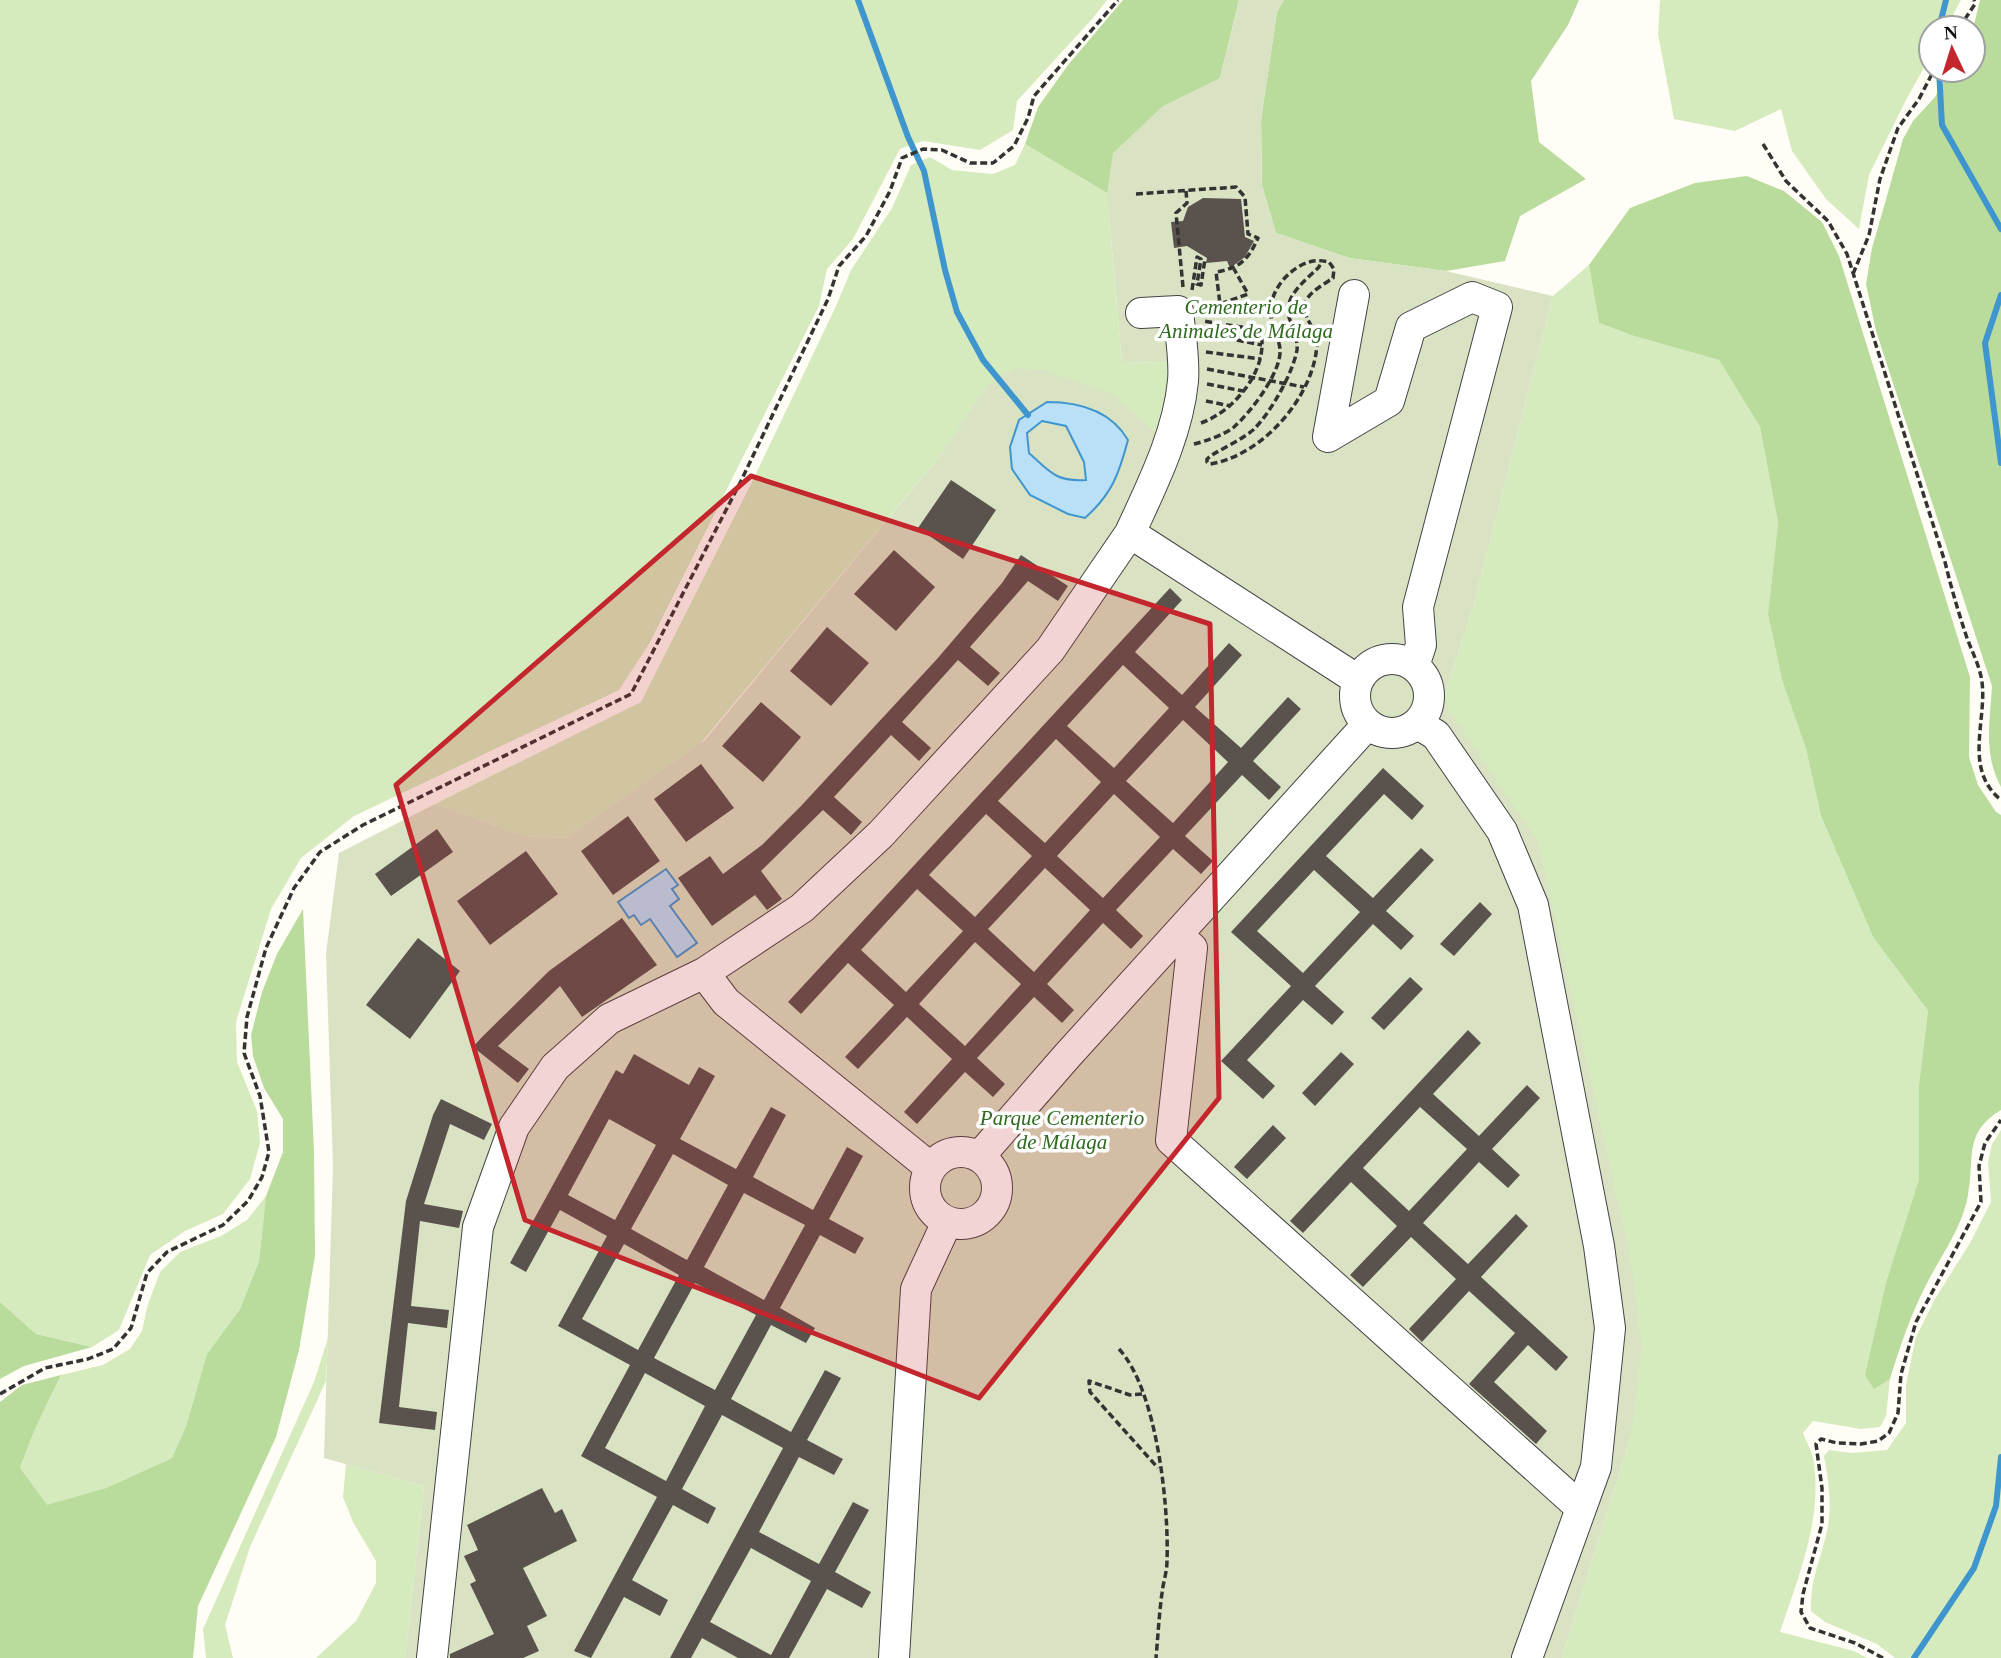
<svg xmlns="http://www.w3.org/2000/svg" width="2001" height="1658" font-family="'Times New Roman',serif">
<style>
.green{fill:#d5ebbd}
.forest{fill:#b9dc9c}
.cemetery{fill:#d9e3c4}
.water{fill:#b9e0f7;stroke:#3f96cf;stroke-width:2;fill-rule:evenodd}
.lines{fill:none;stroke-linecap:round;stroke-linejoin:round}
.stream{stroke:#3f96cf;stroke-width:6}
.building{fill:#5a524d;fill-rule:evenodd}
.minor-casing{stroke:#444;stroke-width:32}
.path{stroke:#333;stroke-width:3.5;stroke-dasharray:7 3.5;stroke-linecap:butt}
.minor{stroke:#fff;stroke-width:30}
.marked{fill:#c4262e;fill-opacity:0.2;stroke:#c4262e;stroke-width:5;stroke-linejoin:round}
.labels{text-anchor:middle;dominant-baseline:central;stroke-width:7;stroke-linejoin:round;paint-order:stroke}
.park-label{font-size:21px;font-style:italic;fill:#2f6b1f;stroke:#fff}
</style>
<rect width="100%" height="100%" fill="#fffdf5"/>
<!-- green -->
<path class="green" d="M0,0h1107l-14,18 -76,83 -4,29 -33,20 -57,-9 -23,8 -47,90 -26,30 -8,37 -170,338 -30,46 -265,126 -53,42 -30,51 -35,113 1,40 20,49 3,32 -10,36 -27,35 -38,17 -35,24 -31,75 -27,17 -56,-13 -36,-32z
M1660,0h301l-15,28h-15v27l-25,45 -37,75 -10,54 -33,-30 -34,-48 -11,-42 -46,22 -61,-12 -16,-85z
M1025,144l82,49 15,170 45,-1 1,27 -13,44 -211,18 -243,292 -135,95 -42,-2 -89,-32 206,-102 111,-220 84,-176 15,-36 41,-62 19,-43 19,-8 22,13 41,4 22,-9z
M1589,265l10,58 35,13 85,24 41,67 18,96 -10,91 14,66 24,69 15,67 52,121 55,74 -9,73v95l-32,100 -13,109 16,-9 -4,37 -6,11 -19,2 -48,-8 -10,12c3,8 8,16 10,25 11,59 -15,119 -33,174l74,19 13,7h-305l69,-222 -188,-735 31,-97 79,-308z
M2001,1130v528h-106l-18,-14 -52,-22 -14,-11c-1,-35 11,-53 17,-85 4,-23 0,-48 -4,-70l5,-6 23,3 35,-3 19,-27v-39l10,-47 19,-38 35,-56 21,-41 -3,-39 4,-19z
M266,1196l-7,65 -19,48 -33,45 -21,72 -14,32 -66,30 -59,18 -27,-37 15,-40 26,-54 42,-10 27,-16 12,-18 6,-27 12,-32 20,-20 41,-16 26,-16z
M328,1338l-2,43 -76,166 -25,78 8,33h-27l-3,-29 111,-247z
M346,1464l78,22 -19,172h-89l40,-37 20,-38v-22l-23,-39 -10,-25z"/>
<!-- forest -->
<path class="forest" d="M1123,0h116l-19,78 -111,134 -2,-19 -82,-49 13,-37 30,-42z
M1284,0h295l-11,25 -37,56 8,61 47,37 -66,37 -15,45 -59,10 -97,-13 -73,-25 -14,-47 -1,-66 16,-108z
M1980,0h21v787c-18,-33 -11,-66 -9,-101l-116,-355 -10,-47 6,-36 13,-45 18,-64 10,-18 22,-24 15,-27h23v-41z
M1747,176l37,15 38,31 17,34 131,421 -1,80 9,28 18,27 5,3v295c-38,23 -26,48 -33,85 -5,31 -27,61 -41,88 -16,31 -27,63 -37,96l-16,10 -9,-14 22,-96 32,-100v-95l9,-73 -55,-74 -52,-121 -15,-67 -24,-69 -14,-66 10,-91 -18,-96 -41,-67 -85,-24 -35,-13 -10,-58 41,-57 65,-25z
M303,909l11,242 1,105 -16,94 -23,87 -78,169 -5,52h-193v-256l22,-17 39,-10 -26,54 -15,39 27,37 59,-17 66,-30 14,-32 21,-72 33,-45 19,-48 7,-65 17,-44v-33l-19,-31 -11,-32 -2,-21 11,-43 15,-38z
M0,1302l36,32 56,13 -68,19 -24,13z"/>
<!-- cemetery -->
<path class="cemetery" d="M1239,0h45l-7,12 -16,108 1,66 14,47 73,25 97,13 107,25 -79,308 -31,97 95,140 93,419 11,87 -11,89 -69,222h-1157l19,-172 -100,-28 9,-292 -7,-212 13,-101 96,-49 89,32 42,2 139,-98 239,-289 43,-66 28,-17 33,3 64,23 43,38 13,-43 -1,-27 -45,1 -15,-170 6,-40 50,-47 57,-28z"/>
<!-- water -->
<path class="water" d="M1047,402c32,0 64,9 81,38 -9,34 -16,54 -43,78l-17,-4 -38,-19 -18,-26 -2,-22 9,-27zM1042,421l24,5 18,36 2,18c-30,2 -36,-8 -57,-27l-2,-20z
M666,869l12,16 -6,4 7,10 -9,7 27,37 -20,14 -27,-38 -9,6 -7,-10 -5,3 -11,-16z"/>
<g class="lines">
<!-- stream -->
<path class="stream" d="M858,0l50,137 16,34 21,99 12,42 26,48 45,55
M1939,28l7,-28
M1939,70l3,55 59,104
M2001,295l-16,48 16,120
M1914,1658l60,-90 22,-62 5,-49"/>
</g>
<!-- building -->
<path class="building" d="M1203,198l38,1 4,38 9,4 -9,16 -15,11 -3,-7 -21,2 1,-5 -20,-12 -13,2 -3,-26 12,-1 5,-14z
M951,480l45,30 -33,49 -45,-31z
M894,550l41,37 -39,44 -42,-37z
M1021,555l47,31 -10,15 -30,-20 -58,66 30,26 -12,13 -30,-26 -56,62 29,26 -12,13 -28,-26 -57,62 28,25 -11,13 -28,-25 -62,61 21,28 -15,11 -12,-15 -43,31 -34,-48 32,-22 13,18 39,-29 39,-39 136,-147 65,-76z
M1170,588l12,12 -47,52 47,43 47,-52 13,12 -47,52 46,41 47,-51 13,12 -48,52 28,26 -12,13 -27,-25 -57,61 28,25 -12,13 -28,-25 -57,61 27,26 -12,13 -28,-26 -56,61 27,26 -12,13 -28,-26 -57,61 28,26 -12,13 -28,-25 -48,52 -13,-12 48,-53 -45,-42 -49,52 -13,-12 49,-52 -46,-42 -47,51 -13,-12zM1123,665l46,43 -55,60 -47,-42zM1183,720l45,42 -55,61 -47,-42zM1056,739l45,43 -56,61 -47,-42zM1114,794l46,43 -57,61 -46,-42zM986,814l46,42 -57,61 -46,-42zM1045,868l45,42 -56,62 -46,-43zM917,889l46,42 -57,61 -45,-42zM975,942l46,42 -56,62 -46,-42z
M827,627l42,36 -38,43 -41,-35z
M761,702l40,35 -38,45 -41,-36z
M701,764l33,44 -48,34 -32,-43z
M1383,768l41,38 -12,14 -28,-26 -58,62 47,42 48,-50 13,12 -48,51 28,25 -13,14 -28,-26 -58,62 29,26 -12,13 -29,-25 -56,60 28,26 -12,13 -42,-38 70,-75 -60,-54zM1314,870l46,42 -57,61 -46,-42z
M628,816l32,45 -47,34 -32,-44z
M437,829l16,23 -62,44 -16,-22z
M526,851l32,43 -68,51 -33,-44z
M1480,902l12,12 -38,42 -14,-12z
M622,918l35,47 -75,52 -22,-31 -62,60 31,23 -11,14 -45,-36 9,-10 67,-66z
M418,938l42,33 -50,68 -44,-34z
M1410,977l13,12 -39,41 -13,-12z
M1468,1030l13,13 -48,51 46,42 48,-51 13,13 -48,51 28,26 -12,13 -29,-26 -56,61 45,41 48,-50 12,12 -47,51 87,80 -12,14 -28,-26 -34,37 53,49 -11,13 -67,-60 46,-51 -46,-42 -47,51 -13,-13 47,-50 -45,-42 -48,50 -13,-12 47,-49 -46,-44 -48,51 -13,-12zM1420,1107l47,42 -58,62 -46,-43z
M1341,1052l13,12 -39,42 -13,-13z
M634,1054l55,31 10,-18 16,9 -35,63 56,30 35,-62 15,8 -33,62 60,33 34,-63 16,9 -34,63 35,19 -9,16 -35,-19 -40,73 35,20 -9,15 -35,-18 -40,74 60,33 34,-62 16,8 -34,62 36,19 -9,16 -35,-18 -40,75 60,32 34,-62 16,8 -34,62 36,20 -9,16 -35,-19 -38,69h-51l-36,-20 -11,20h-21l113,-210 -61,-33 -40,74 34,19 -8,16 -35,-19 -41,75 36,20 -8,16 -36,-19 -33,61 -17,-7 83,-154 -76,-41 49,-91 -72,-39 49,-90 -47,-26 -34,62 -16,-9 106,-193 7,4zM609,1119l47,26 -41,75 -47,-25zM673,1154l55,31 -41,75 -56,-31zM744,1193l61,32 -41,75 -60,-33zM624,1244l55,31 -41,75 -56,-31zM695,1283l61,32 -41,75 -61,-32zM645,1373l60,33 -39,75 -61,-33zM751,1548l60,33 -40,74 -61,-33z
M441,1099l51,25 -8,16 -34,-16 -26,80 39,7 -4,17 -39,-7 -9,85 38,4 -2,18 -39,-5 -9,84 38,5 -2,18 -56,-7 27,-222 27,-86z
M1273,1125l13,13 -39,41 -13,-12z
M542,1488l13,25 7,-4 15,32 -54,27 24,48 -20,10 12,25 -16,7h-73v-4l44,-20 -24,-50 6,-3 -12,-25 14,-6 -11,-25z"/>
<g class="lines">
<defs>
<path id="minor" d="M1354,295l-26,142 61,-36 22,-74 61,-30 25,10 -79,300 3,38 -7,21
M1130,533c22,-48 48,-99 53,-152 2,-23 -3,-48 -5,-70l-37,2
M1355 696a37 37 0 1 1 74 0a37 37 0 1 1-74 0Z
M1418,724l18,11 66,96 31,74 66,341 11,82 -14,139 -69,191
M1178,935l14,13 -21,192 410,368
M704,973l22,29 205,166
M925 1188a36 36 0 1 1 72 0a36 36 0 1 1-72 0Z
M979,1157l88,-101 300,-331
M432,1658l46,-431 36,-100 41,-60 54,-48 95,-46 98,-65 79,-74 169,-184 80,-117 228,147
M894,1658l22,-369 31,-67"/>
</defs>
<!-- minor casing -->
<use href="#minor" class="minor-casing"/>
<!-- path -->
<path class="path" d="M1959,28l16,-24 -1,-4
M1763,144l23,37 42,40 19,33 98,308c6,25 13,49 21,73 5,15 14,31 16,47 5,39 -19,87 19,118
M1136,194l100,-7 9,10 3,37 10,4c-10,22 -18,30 -42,34l4,32
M1853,274l16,-39 11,-56 18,-51 21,-29 15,-29
M1183,287l-7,-74 11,-10 -1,-12
M1192,290l5,-33 4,2 -4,25 4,1 4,-26
M1200,306l20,-2 28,-10 -14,-25
M1206,334l56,11
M1206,352l55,7
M1207,369l97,18
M1207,384l36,7
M1206,401l25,5
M1201,423c34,-12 70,-56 59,-93l-57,-9
M1194,444c12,-3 30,-9 40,-17 16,-14 48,-55 46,-78 -1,-11 -8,-21 -9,-32 -4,-24 18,-51 42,-56 5,-1 11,0 16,1l5,7 -1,9c-9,6 -25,15 -28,25 -4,14 13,27 12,40 -2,53 -55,113 -107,121l-3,-2v-3l5,-4c13,-8 29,-15 41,-25 17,-16 40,-57 44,-80 1,-10 -4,-20 -7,-30 -9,-22 15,-39 29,-53l2,-6
M1119,1349c38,41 50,157 48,212 0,11 -4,22 -5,32 -3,22 -4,43 -6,65
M0,1394l45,-26 43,-9 25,-10 18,-21 16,-55 20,-21 56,-27 25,-24 14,-24 7,-25 -9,-56 -16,-43 3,-36 19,-69 28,-60 26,-36 43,-27 268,-131 109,-211 88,-184 11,-33 27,-30 24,-45 12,-33 21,-9 19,1 28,13h23l21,-17 14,-28 6,-22 84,-96
M1142,1394l-12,1 -41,-14 1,11 68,76
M1883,1658l-28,-15 -45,-15 -9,-16 2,-18 19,-70v-36l-6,-44 5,-5 16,4 24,1 17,-3 11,-8 9,-20 3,-39 15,-52 65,-120 -2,-36 6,-23 16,-23"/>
<!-- minor -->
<use href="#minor" class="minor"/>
</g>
<!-- marked area -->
<path class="marked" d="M751,476l459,148 9,474 -240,300 -454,-178 -129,-435z"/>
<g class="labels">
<!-- park labels -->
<g class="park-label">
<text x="1246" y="307">Cementerio de<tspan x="1246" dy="24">Animales de Málaga</tspan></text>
<text x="1062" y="1118">Parque Cementerio<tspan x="1062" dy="24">de Málaga</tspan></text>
</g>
</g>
<!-- north arrow -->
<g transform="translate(1952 49) rotate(356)"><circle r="33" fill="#ffffff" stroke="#a0a0a0" stroke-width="2"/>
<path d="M0-5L12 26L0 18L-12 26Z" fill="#c4262e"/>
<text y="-10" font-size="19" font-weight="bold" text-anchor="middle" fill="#111111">N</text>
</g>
</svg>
